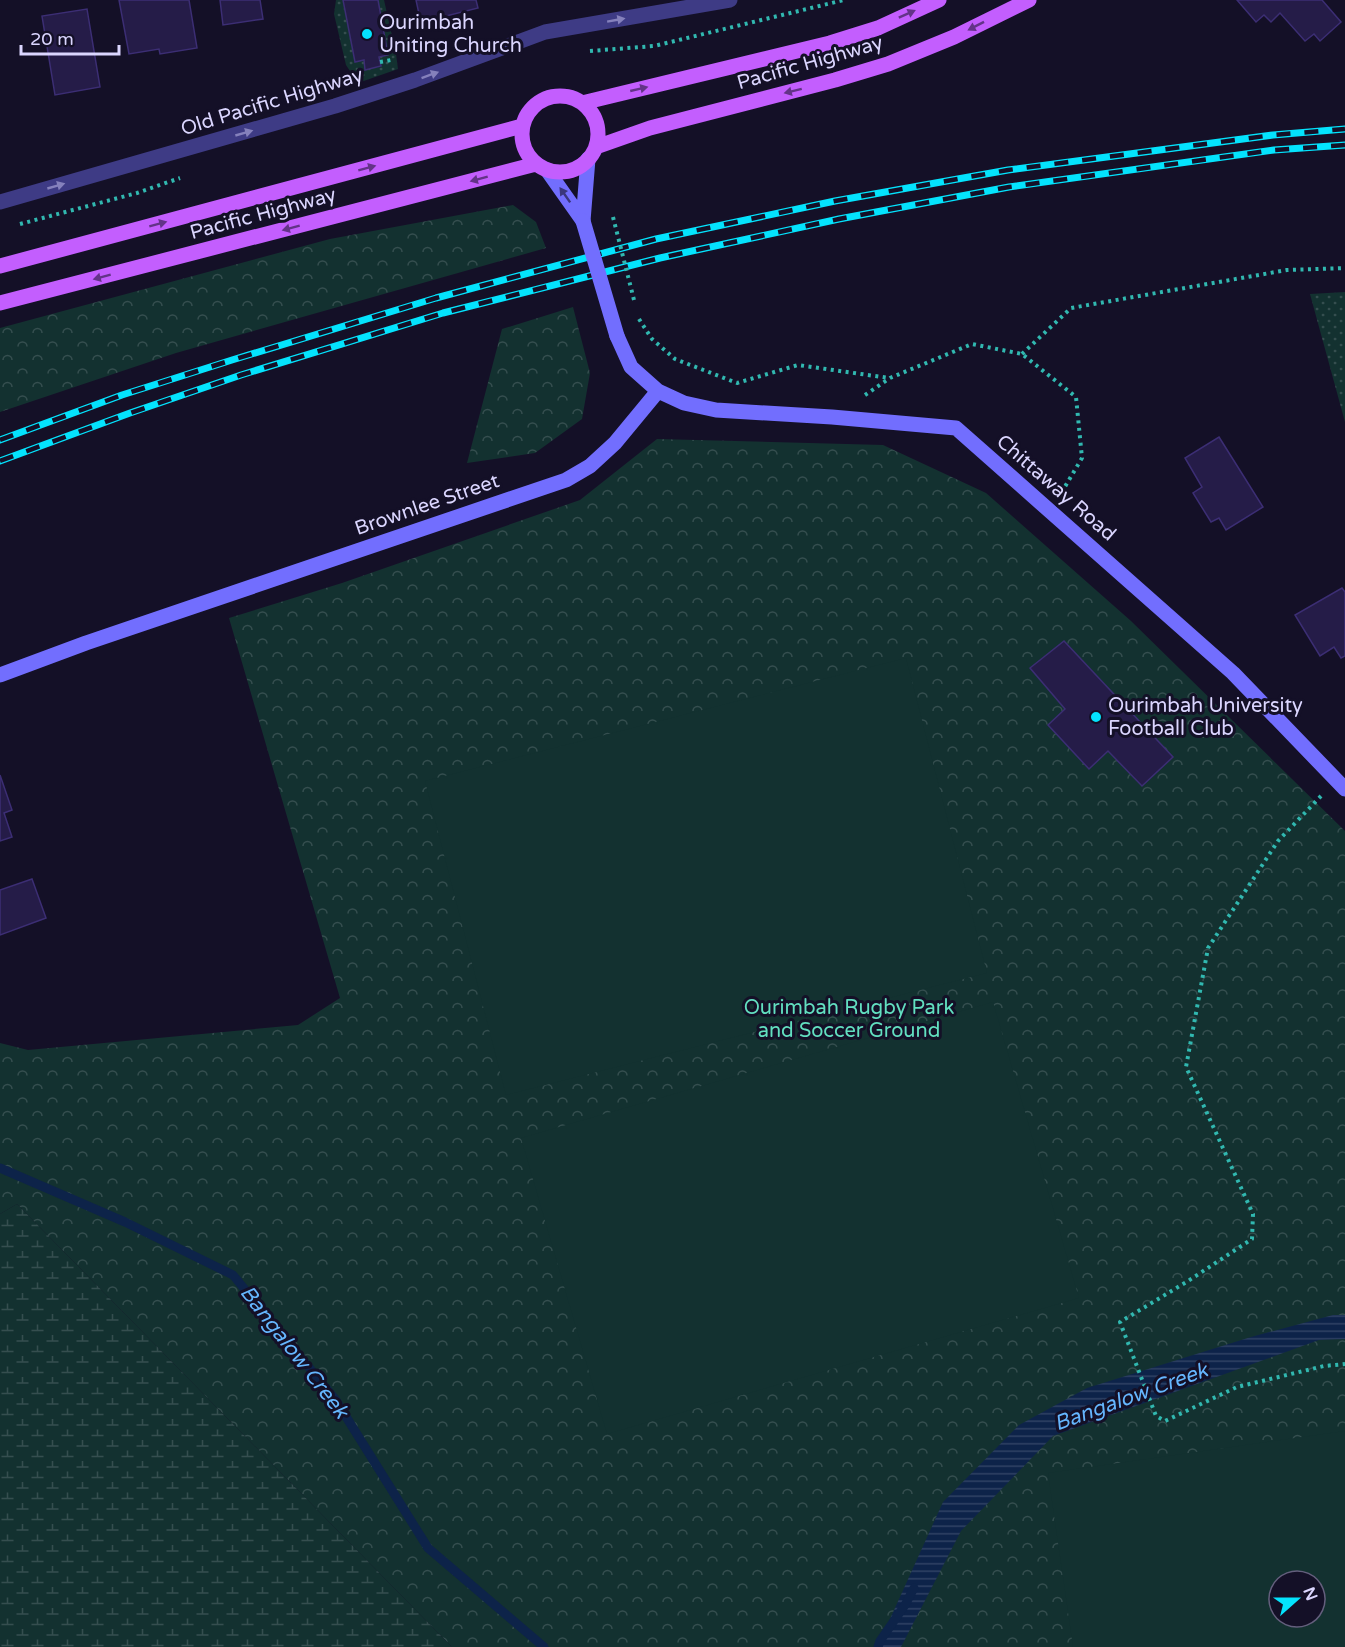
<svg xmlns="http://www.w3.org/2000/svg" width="1345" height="1647" font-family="'Varela Round',sans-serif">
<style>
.grass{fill:url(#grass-dots)}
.forest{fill:url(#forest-crowns);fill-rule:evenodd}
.wetland{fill:url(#wetland-marsh)}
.pitch{fill:#133130;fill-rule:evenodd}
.water{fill:url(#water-rules)}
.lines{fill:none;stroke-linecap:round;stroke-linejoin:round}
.stream{stroke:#0d2349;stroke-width:9}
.building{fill:#251c48;stroke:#3c2e74;stroke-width:1.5}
.path{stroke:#31b8b0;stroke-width:4;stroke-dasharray:3 4.5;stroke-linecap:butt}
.street{stroke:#3e3b85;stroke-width:15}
.secondary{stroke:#726efe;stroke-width:15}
.primary{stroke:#c35efe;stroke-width:15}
.rail-casing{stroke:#04e3fd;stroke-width:7}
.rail{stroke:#141027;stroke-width:4.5;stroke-dasharray:14;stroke-linecap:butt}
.path-bridge{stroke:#31b8b0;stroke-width:4;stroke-dasharray:3 4.5;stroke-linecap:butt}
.secondary-bridge{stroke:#726efe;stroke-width:15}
.oneway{fill:#633388}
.oneway2{fill:#8581bc}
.oneway3{fill:#3a367d}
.poi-dot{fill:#04e3fd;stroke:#141027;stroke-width:2}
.labels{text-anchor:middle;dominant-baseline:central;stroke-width:6;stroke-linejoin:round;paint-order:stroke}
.poi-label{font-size:20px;fill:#dbd6ff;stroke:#141027;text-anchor:start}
.street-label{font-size:20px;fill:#dbd6ff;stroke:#141027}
.park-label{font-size:20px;fill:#62dfc0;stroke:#141027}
.water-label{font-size:21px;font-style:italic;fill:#65b6fe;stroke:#141027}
</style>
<defs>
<pattern id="grass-dots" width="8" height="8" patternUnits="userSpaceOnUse" patternTransform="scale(1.5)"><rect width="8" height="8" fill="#133130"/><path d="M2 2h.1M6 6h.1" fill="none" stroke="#354e4f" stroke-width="1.8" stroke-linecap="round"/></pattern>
<pattern id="forest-crowns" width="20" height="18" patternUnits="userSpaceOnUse" patternTransform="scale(1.5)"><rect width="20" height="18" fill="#133130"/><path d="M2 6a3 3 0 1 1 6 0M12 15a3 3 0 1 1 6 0" fill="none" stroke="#354e4f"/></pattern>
<pattern id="wetland-marsh" width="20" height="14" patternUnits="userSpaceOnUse" patternTransform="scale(1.5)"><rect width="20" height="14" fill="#133130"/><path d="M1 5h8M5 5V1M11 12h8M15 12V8" fill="none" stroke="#354e4f"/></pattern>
<pattern id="water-rules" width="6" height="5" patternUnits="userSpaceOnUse" patternTransform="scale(1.5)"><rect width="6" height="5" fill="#0d2349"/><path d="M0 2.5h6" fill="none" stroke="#304264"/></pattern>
</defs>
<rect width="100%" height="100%" fill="#141027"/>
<!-- grass -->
<path class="grass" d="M336,0h7l12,61 9,-1 2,9 15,-2 -2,-10 9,-2 -10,-55h6l12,54 2,15 -40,14 -12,-18 -12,-51z
M1345,292v130l-35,-128z"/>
<!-- forest -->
<path class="forest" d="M513,205l23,17 10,26 -370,105 -176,59v-84l330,-89z
M573,307l17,66 -8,46 -47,34 -68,10 35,-134z
M657,439l226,6 103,48 145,128 214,210v816h-893l-435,-443 -17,10v-171l28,7 270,-25 42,-27 -111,-380 113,-35 238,-83zM1279,1581h36v36h-36z"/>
<!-- wetland -->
<path class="wetland" d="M17,1204l435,443h-452v-433z"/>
<!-- pitch -->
<path class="pitch" d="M906,658l81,315 -481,122 -81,-314z
M993,1002l86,296 -472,136 -86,-296z
M1345,1431v216h-272l-25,-174zM1279,1581h36v36h-36z"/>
<!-- water -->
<path class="water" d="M1333,1315h12v24l-26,1 -266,96 -92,95 -60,116h-21v-6l63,-139 76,-77 68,-37 164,-51z"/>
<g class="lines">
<!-- stream -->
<path class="stream" d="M0,1168l125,54 108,53 102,124 93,149 116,99
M878,1647l2,-6 25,-36 9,-17"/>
</g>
<!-- building -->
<path class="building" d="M119,0h70l8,48 -37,6 -1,-5 -30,5z
M220,0h40l3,19 -40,6z
M343,0h35l10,55 -9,2 2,9 -16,4 -1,-10 -9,2z
M416,0h60l2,8 -36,9 2,6 -22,5z
M1237,0h85l19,22 -21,19 -6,-7 -9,7 -25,-28 -9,9 -7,-7 -8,7z
M87,9l13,78 -45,8 -13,-79z
M1219,437l44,70 -37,23 -7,-12 -8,4 -18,-29 9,-6 -17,-29z
M1342,588l3,4v64l-4,2 -7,-11 -14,9 -25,-41z
M1064,641l109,116 -31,29 -34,-35 -19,18 -41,-44 17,-16 -35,-41z
M0,775l12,35 -8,3 8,24 -12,4z
M32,879l14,39 -46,17v-45z"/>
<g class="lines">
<!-- path -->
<path class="path" d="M590,51l64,-5 190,-46
M380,62l11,-2
M20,224l117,-31 43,-15
M639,319l13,20 23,20 62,24 61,-18 91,13
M1022,354l49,-46 216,-38 58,-2
M865,395l25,-17 82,-34 50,10 54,43 6,61 -19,32
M1321,796l-43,45 -70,107 -22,119 67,147 -1,25 -64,42 -68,41 36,94 9,5 72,-34 87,-21 21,-2"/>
<!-- street -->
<path class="street" d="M0,202l335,-96 80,-26 130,-48 185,-32"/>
<!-- secondary -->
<path class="secondary" d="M547,170l36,51
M583,221l5,-62
M617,336l14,31 27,24 26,12 32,7 116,7 124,11 277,245 112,116
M0,675l86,-32 480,-163 24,-14 25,-23 43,-52"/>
<!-- primary -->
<path class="primary" d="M522 134a38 38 0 1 1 76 0a38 38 0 1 1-76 0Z
M582,103l248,-60 48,-15 61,-28
M596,147l54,-19 185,-48 53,-16 66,-27 75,-37
M0,266l522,-140
M0,303l536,-139"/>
<defs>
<path id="rail" d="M0,440l122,-45 110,-35 204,-62 220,-59 179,-38 173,-31 265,-35 72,-6
M0,461l130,-48 111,-38 202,-62 217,-55 179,-39 170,-32 265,-37 71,-5"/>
</defs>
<!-- rail casing -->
<use href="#rail" class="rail-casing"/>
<!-- rail -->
<use href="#rail" class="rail"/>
<!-- path-bridge -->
<path class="path-bridge" d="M613,217l21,83"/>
<!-- secondary-bridge -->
<path class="secondary-bridge" d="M583,221l34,115"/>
</g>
<!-- one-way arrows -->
<defs><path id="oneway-solid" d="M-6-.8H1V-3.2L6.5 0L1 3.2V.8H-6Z" transform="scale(1.5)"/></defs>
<g class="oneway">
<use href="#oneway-solid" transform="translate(907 14) rotate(-24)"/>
<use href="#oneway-solid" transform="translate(976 26) rotate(153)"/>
<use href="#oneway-solid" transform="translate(639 89) rotate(-13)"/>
<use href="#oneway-solid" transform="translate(793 91) rotate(166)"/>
<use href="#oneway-solid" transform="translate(367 168) rotate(-15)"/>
<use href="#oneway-solid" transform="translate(479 179) rotate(165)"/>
<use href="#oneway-solid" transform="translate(158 224) rotate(-15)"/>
<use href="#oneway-solid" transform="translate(291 228) rotate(165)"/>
<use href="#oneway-solid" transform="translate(102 277) rotate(165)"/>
</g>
<g class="oneway2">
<use href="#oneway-solid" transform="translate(616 20) rotate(-10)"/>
<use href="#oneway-solid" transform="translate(430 75) rotate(-20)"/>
<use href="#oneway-solid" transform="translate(244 133) rotate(-16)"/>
<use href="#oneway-solid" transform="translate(56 186) rotate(-16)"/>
</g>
<use class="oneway3" href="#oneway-solid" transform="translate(565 195) rotate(-125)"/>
<!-- markers -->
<g class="poi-dot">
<circle cx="367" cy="34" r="6"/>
<circle cx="1096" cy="717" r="6"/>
</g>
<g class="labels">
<!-- poi labels -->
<g class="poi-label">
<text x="379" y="23">Ourimbah<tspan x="379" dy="23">Uniting Church</tspan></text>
<text x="1108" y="706">Ourimbah University<tspan x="1108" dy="23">Football Club</tspan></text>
</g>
<!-- street labels -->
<g class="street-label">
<text transform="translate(810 63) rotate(-16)">Pacific Highway</text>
<text transform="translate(272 102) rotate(-17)">Old Pacific Highway</text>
<text transform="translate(263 214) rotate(-15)">Pacific Highway</text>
<text transform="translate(1056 488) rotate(41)">Chittaway Road</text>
<text transform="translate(427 505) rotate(-19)">Brownlee Street</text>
</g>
<!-- park labels -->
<g class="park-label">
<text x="849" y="1008">Ourimbah Rugby Park<tspan x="849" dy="23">and Soccer Ground</tspan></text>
</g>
<!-- water labels -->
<g class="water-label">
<text transform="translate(294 1352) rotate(52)">Bangalow Creek</text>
<text transform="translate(1131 1397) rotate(-20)">Bangalow Creek</text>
</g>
</g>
<!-- north arrow -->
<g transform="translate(1297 1599) rotate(69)"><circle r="28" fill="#141027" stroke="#645f7d" stroke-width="1.5"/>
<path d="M0-4.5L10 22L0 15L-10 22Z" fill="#04e3fd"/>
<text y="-9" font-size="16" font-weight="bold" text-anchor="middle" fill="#dbd6ff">N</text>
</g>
<!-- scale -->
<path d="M21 45v9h98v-9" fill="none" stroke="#dbd6ff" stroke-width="3"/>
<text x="30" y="45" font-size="18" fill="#dbd6ff" stroke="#141027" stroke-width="4.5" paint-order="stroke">20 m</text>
</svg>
